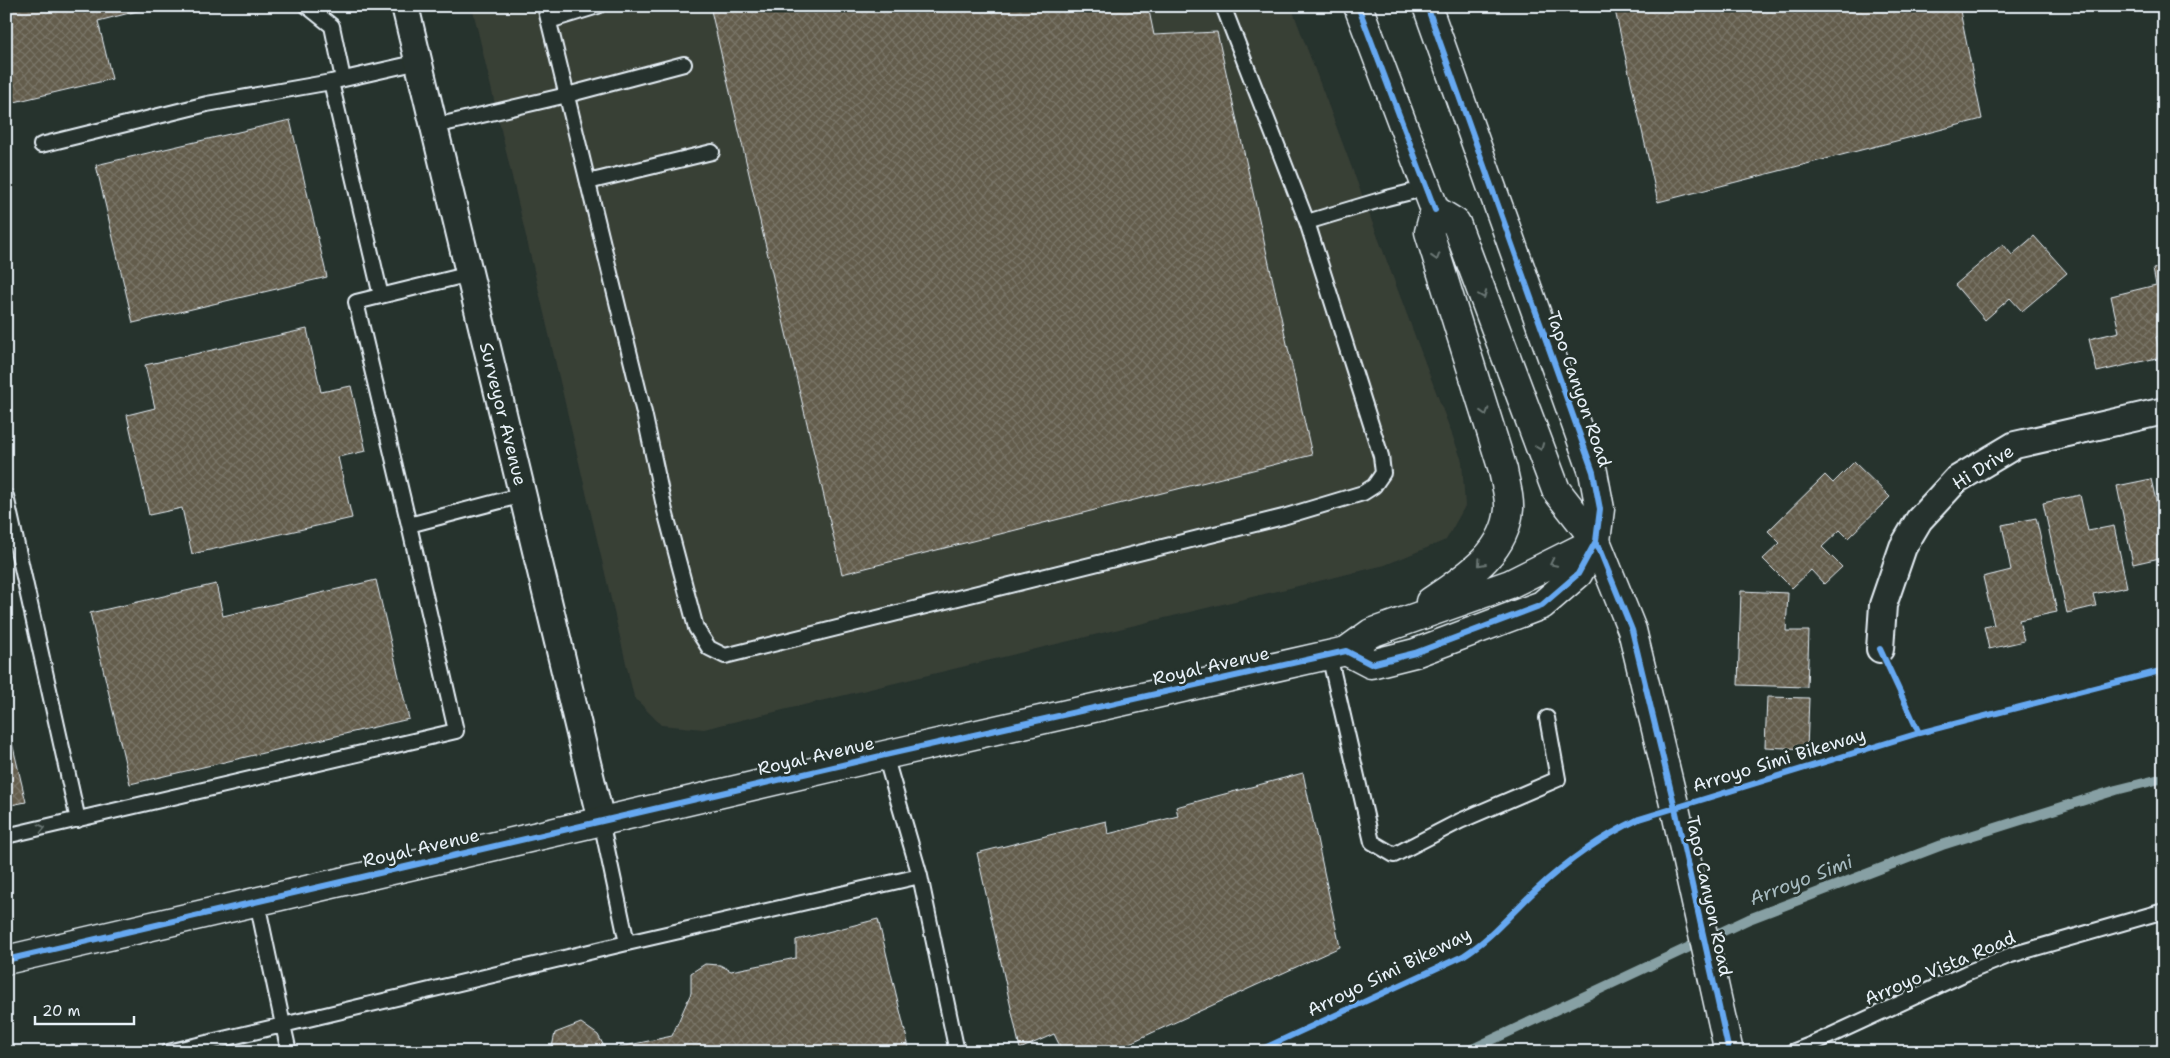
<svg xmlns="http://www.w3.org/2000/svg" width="2170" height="1058" font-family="'Shantell Sans',sans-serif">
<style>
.built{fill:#383f36}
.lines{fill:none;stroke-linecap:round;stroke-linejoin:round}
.stream{stroke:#87a0a4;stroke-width:10}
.building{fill:url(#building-cross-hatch);stroke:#e8f1f8}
.service-casing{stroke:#e8f1f8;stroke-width:18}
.minor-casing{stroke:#e8f1f8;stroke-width:30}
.tertiary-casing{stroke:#e8f1f8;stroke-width:31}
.secondary-casing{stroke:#e8f1f8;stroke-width:31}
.service{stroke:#26332d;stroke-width:14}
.minor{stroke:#26332d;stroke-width:26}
.tertiary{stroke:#26332d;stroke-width:28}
.secondary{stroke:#26332d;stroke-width:28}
.cycleway-casing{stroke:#26332d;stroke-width:9}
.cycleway{stroke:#66a8f1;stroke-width:6}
.oneway{stroke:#6a7674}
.labels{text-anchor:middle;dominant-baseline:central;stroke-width:5;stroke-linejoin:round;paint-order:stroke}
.street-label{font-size:18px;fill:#e8f1f8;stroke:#26332d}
.water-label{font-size:19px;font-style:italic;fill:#a7bbc0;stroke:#26332d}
</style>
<defs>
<pattern id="building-cross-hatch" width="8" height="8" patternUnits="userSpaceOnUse" patternTransform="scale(1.25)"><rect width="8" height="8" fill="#635c4c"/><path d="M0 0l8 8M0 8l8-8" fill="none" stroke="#797467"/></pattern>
</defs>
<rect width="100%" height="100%" fill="#26332d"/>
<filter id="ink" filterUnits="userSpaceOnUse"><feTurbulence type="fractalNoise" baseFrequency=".02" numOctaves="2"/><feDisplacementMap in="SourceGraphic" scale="10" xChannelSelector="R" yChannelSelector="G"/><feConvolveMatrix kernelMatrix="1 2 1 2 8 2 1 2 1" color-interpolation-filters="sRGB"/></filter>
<g filter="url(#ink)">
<!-- built -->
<path class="built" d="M472,6h819l171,455 3,45 -19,34 -61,25 -681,164 -43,-4 -27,-28z"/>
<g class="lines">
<!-- stream -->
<path class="stream" d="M1466,1052l283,-133 193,-74 174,-55 48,-12"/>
</g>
<!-- building -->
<path class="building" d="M6,6h151l-59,15 14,58 -106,25z
M710,6h438l6,29 63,-3 95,423 -470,119z
M1614,6h345l23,113 -324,83z
M290,120l37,157 -194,46 -37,-158z
M2034,236l33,37 -45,38 -12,-13 -25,22 -30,-35 48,-41 9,11z
M2164,267v68l-8,2 5,20 -64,15 -8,-33 30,-7 -8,-36 45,-11 -3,-16z
M307,329l14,63 30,-6 15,65 -28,6 14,61 -160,36 -10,-46 -33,7 -22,-100 28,-7 -10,-43z
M1854,462l36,35 -42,41 -8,-8 -18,17 20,20 -18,17 -13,-14 -19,18 -29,-29 17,-16 -12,-12 57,-56 8,8z
M2151,479l8,35 5,-1v44l-31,7 -16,-78z
M2080,495l8,36 26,-5 13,61 -34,7 3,12 -29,7 -24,-110z
M2036,518l21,94 -38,8 5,21 -35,8 -5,-22 10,-2 -11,-48 28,-7 -9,-45z
M376,580l33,139 -279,65 -40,-171 126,-29 7,32z
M1741,591l47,2 -2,38h23l-2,56 -69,-2z
M1767,697l42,1 -2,51 -42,-2z
M6,717l20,85 -20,4z
M1303,773l37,174 -230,105h-47l-9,-18 -34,15 -43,-196 129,-32 2,13 70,-18 -2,-9z
M878,919l32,133h-383l25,-5 3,-14 26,-10 17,12 8,15 66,-14 19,-43v-20l14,-9 15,1 11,6 65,-13v-18z"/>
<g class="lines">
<defs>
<path id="service" d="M307,6l25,20 11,53
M545,6l100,411 20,94 31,117 13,20 16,8 558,-139 80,-24 11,-7 9,-13 -2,-17 -74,-234 -84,-216
M549,21l49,-15
M435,126l132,-31 117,-31
M41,145l166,-41 124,-22
M588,182l124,-30
M1307,222l80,-24 40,-10
M381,296l-50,-214 88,-20
M6,496l72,324
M409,525l-53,-223 114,-28
M1329,655l43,187 22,13 66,-34 98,-42 -11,-61
M885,755l35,121
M601,821l26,122
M6,836l450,-105 -47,-206 114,-30
M257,902l26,123 344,-82 293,-67 37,176
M168,1052l115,-27 6,27
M1792,1052l18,-7 156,-72 45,-18 153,-44"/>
<path id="minor" d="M405,6l196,815
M1880,649l3,-44 20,-58 16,-27 37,-40 59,-35 149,-34"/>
<path id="tertiary" d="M1596,541l36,89 43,178 54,244"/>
<path id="secondary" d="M1358,6l77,204 21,13 100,267 40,51
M1430,602c34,-24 75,-47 79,-93 1,-12 -4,-27 -6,-39l-74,-238 6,-22
M1346,651l25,13 44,-11 127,-48 36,-31 18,-33 4,-32 -7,-37 -166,-466
M6,960l879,-205 461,-104 25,-18 139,-49 86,-43"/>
</defs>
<!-- service casing -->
<use href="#service" class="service-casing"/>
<!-- minor casing -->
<use href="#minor" class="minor-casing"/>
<!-- tertiary casing -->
<use href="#tertiary" class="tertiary-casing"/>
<!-- secondary casing -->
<use href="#secondary" class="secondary-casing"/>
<!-- service -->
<use href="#service" class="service"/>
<!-- minor -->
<use href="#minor" class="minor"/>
<!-- tertiary -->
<use href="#tertiary" class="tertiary"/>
<!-- secondary -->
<use href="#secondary" class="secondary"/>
<defs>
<path id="cycleway" d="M1358,6l77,204
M1427,6l166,466 7,37 -4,32 36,89 43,178 54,244
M1880,649l39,84
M6,960l879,-205 461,-104 25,13 44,-11 127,-48 36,-31 18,-33
M1256,1052l207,-96c29,-18 48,-43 73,-66 31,-29 65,-53 103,-71l280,-86 245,-63"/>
</defs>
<!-- cycleway casing -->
<use href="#cycleway" class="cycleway-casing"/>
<!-- cycleway -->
<use href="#cycleway" class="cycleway"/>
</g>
<!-- one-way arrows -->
<defs><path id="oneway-chevron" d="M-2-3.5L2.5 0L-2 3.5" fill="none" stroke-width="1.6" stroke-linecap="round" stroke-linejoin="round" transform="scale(1.25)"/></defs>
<g class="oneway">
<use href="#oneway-chevron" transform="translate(1436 257) rotate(73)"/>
<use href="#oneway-chevron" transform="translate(1483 295) rotate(69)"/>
<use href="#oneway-chevron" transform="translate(1485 412) rotate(73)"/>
<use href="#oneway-chevron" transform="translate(1540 447) rotate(69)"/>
<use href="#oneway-chevron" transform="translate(1481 563) rotate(132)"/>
<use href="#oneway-chevron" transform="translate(1553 563) rotate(154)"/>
<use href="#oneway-chevron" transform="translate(42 828) rotate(-13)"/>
</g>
</g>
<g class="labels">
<!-- street labels -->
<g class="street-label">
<text transform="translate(1579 389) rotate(71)">Tapo Canyon Road</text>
<text transform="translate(503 414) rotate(76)">Surveyor Avenue</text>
<text transform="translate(1983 467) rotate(-32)">Hi Drive</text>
<text transform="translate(1211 666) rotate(-13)">Royal Avenue</text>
<text transform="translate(816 756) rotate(-13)">Royal Avenue</text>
<text transform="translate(1779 760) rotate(-17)">Arroyo Simi Bikeway</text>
<text transform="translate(421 848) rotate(-13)">Royal Avenue</text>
<text transform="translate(1709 896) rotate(78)">Tapo Canyon Road</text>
<text transform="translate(1940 968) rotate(-23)">Arroyo Vista Road</text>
<text transform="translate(1389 972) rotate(-26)">Arroyo Simi Bikeway</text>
</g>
<!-- water labels -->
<g class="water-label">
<text transform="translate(1801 880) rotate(-21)">Arroyo Simi</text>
</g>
</g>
<!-- margin -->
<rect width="2170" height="1058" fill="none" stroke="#26332d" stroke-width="25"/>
<rect x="12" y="12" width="2145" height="1033" fill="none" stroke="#e8f1f8" stroke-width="2" filter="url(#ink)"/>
<!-- scale -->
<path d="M35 1016v8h99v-8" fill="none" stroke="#e8f1f8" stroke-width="2.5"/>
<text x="42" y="1016" font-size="15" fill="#e8f1f8" stroke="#26332d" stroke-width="4" paint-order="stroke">20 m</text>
</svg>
